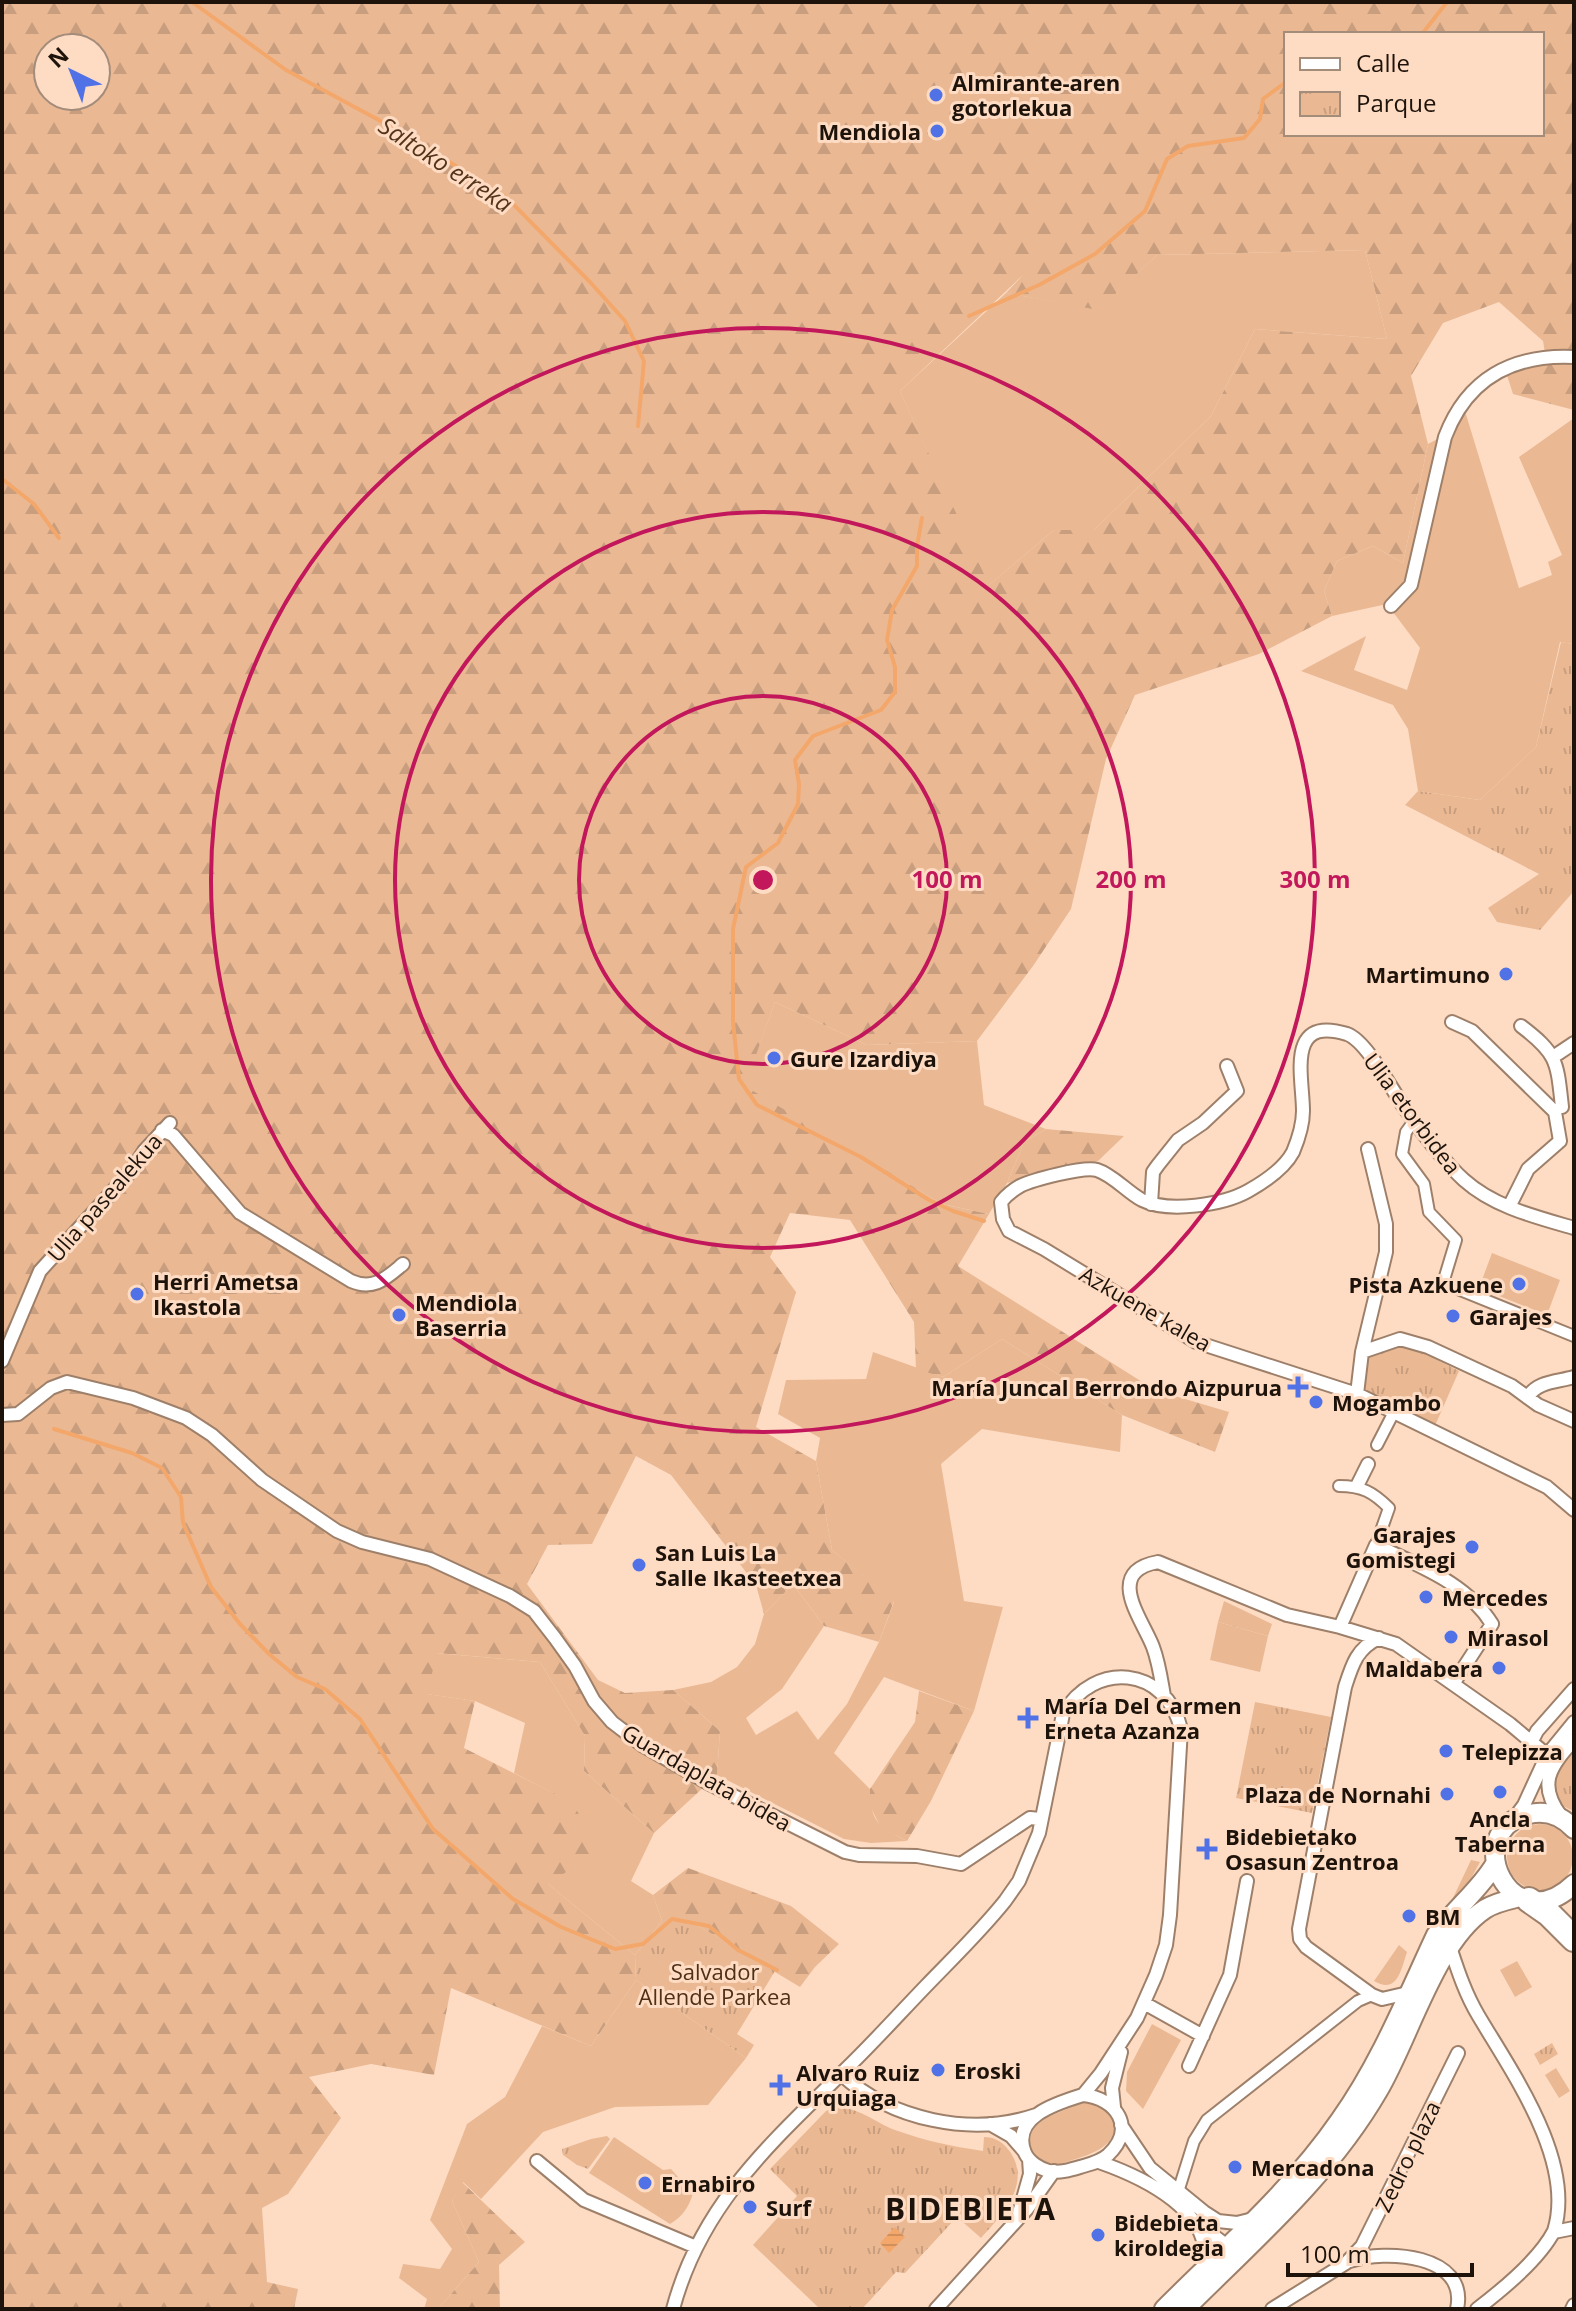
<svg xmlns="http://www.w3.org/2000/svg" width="1576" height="2311" font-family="'Open Sans',sans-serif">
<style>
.grass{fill:#eab994}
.forest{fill:url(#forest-firs);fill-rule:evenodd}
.park{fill:url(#park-tufts)}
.water{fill:url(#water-rules)}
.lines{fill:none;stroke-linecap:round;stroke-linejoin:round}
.stream{stroke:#f4a76a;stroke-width:4}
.pedestrian-casing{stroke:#9e806a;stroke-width:14}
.minor-casing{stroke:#9e806a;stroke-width:16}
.secondary-casing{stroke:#9e806a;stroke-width:22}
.motorway-casing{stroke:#9e806a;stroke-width:28}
.pedestrian{stroke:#fff;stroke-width:10}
.minor{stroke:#fff;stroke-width:12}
.secondary{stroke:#fff;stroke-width:18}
.motorway{stroke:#fff;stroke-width:24}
.ring{fill:none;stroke:#c2185b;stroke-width:4}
.poi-dot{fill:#5072e6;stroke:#fedcc4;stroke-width:3}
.labels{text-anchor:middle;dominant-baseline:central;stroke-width:6;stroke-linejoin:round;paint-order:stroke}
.poi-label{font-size:22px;font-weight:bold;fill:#1e130a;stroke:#fedcc4;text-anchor:start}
.street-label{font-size:22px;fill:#1e130a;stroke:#fedcc4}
.park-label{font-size:22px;fill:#4f3016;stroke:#fedcc4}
.water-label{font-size:24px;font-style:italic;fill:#53341a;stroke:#fedcc4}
.district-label{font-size:30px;font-weight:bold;letter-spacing:2px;fill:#1e130a;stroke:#fedcc4}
.centre{fill:#c2185b;stroke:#fedcc4;stroke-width:4}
.ring-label{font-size:24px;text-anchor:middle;font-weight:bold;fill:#c2185b;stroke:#fedcc4;stroke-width:6;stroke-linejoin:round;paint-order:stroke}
</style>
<defs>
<pattern id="forest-firs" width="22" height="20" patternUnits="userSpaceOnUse" patternTransform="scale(2)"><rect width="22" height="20" fill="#eab994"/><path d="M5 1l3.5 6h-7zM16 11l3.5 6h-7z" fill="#c89e7e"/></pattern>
<pattern id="park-tufts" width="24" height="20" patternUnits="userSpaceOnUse" patternTransform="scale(2)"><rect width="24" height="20" fill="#eab994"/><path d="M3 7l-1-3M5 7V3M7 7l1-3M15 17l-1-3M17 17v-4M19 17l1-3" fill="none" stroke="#c89e7e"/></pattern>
<pattern id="water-rules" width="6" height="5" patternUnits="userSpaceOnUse" patternTransform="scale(2)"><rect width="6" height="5" fill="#f4a76a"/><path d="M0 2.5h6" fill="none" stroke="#d18f5b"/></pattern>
</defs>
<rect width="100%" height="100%" fill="#fedcc4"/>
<!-- grass -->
<path class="grass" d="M1365,250l22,89 -132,-10 -44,87 -117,114h-40l-66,56 -88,-195 106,-98 92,16 59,-54z
M1461,398l58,190 33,-13 -4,-13 14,-7 -43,-98 55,-39v226l-14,-2 -24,105 -56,53 -62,-9 -10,-62 -15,-24 -92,-34 65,-35 -12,34 53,20 13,-42 -33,-44 -55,12 -8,-25 13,-30 36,-15 30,17 25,-119 13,-7z
M775,1002l92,43 110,-4 7,64 62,24 -22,13 -17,41 -18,31 -47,-10 -198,-117z
M1492,1253l68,27 -13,35 -68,-27z
M1002,1339l120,76 -2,37 -138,-23 -41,35 23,137 39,6 -29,104 -90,-34 -50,76 36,36c0,33 9,38 37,52l-36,2 -27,-4 -127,-64 3,-44 -47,-41 38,-8 26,-15 18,-23 9,-30 29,-30 31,42 -42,63 -36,29 10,17 41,-24 21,29 29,-36 32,-62 15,-40 -62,-52 -16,-89 4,-23 -42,-24 8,-34 80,-1 7,-27 70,25z
M1218,1622l50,14 -8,36 -50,-12z
M436,1653l104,9 45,74 -1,35 70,62 -23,48 22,14 9,26 -27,34 -87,-71 24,-81 -58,-30 11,-50 -50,-22 -49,-7z
M1507 1857a33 33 0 1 1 66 0a33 33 0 1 1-66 0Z
M1471,1860l9,2 -11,20 -17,18z
M1399,1945l8,7c-6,18 -10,43 -33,29z
M1517,1961l15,26 -17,10 -15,-27z
M636,1980l110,78 -38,47 -93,2 -72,25 -62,67 -18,-17 -11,19 27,61 -41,47h-14l3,-10 -28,-21 4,-14 37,5 12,-20 -22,-29 37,-96 38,-27 37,-71 49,20z
M1152,2024l29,16 -38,69 -17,-18 1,-19z
M1086,2101c10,1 22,6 26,16 10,26 -17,36 -36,42 -8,2 -17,7 -25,6 -24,-2 -26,-28 -15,-43z
M614,2137l49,33 8,-1 22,25c-5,14 -10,22 -23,30l-81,-51z"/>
<!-- forest -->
<path class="forest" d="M2,2h1572v408l-61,-16 -10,-31 42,-10 -2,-12 -44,-39 -56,21 -32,53 17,68 -25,119 -30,-17 -36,15 -13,30 8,25 -73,38 -124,41 -29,64 -35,150 -38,57 -56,75 -110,4 -92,-43 -30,84 197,118 47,10 -31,52 197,124 74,22 -14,40 -93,-37 -120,-76 -59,38 -27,-8 -2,-47 -64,-102 -60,-7 -20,44 26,35 -40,135 60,34 16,89 62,51 -15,41 -55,-16 -31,-42 -29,30 -8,-29 -85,-110 -35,-19 -44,88 -44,1 -21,39 71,96 27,13 48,-3 47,41 -3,44 -63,58 -70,-62 1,-35 -45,-74 -103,-9 -10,41 48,7 -11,47 109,55 25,48 -50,33 87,71 1,25 -45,66 -140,-58 -17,87 -63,-11 -62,13 32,41 -53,76 -26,14 5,74 31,7 -4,20h-292zM1286,34h256v100h-256zM48,48h48v48h-48zM1365,250l22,89 -132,-10 -44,87 -117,114h-40l-65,55 -89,-194 123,-116 -17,18 92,17 59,-55z
M1046,1129l78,7 -26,25 -91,22 17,-41z
M919,1691l55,20 -43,90 -24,40 -26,-13 -11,-22v-17l45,-67z
M688,1868l103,38 48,38 -24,23 -15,20 -110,-66h-28l-9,-26z
M462,2182l63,60 -26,23 1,44h-62l41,-47 -27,-61z"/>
<!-- park -->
<path class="park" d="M1561,642l13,2v247l-34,39 -43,-8 -9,-14 51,-34 -134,-69 13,-14 62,9 56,-53z
M1398,1344l20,6 41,21 -25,57 -73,-35 4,-39z
M1224,1601l48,23 -4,12 -50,-14z
M1255,1702l76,15 -19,96 -76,-15z
M1574,1746v65c-39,-14 -17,-43 0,-65z
M662,1921h28l85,50 -38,63 17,11 -8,13 -110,-78 -1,-25z
M1552,2043l6,11 -18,11 -6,-11z
M1556,2068l14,23 -11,7 -14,-23z
M835,2107c24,0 39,15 60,23 31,11 55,16 88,21l1,-14c12,0 20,6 27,16 20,32 -9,62 -30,85l-24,-21 -52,56 -9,-1 -34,37h-42l-67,-64 44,-49 -27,-27 56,-58z
M607,2136l3,3 -22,30 -11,-4 -14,-10 -1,-6 29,-10z"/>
<!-- water -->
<path class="water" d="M895,2227l10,10 -16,16 -9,-10z"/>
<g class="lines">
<!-- stream -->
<path class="stream" d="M192,2l94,68 115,62 106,66 83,84 35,39 19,40 -6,65
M1422,34l25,-32
M969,316l70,-31 56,-31 50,-43 22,-52 21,-13 56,-8 16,-19 3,-20 23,-17
M2,479l32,25 25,34
M922,518l-5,28v20l-25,44 -5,30 8,27v25l-14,18 -68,26 -18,24 4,24 -1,20 -20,39 -32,24 -13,62v93l6,57 18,26 104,52 68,43 24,11 31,10
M54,1429l78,24 30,15 19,29 2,26 28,64 29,37 29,30 28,23 28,12 35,30 73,110 80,70 48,28 54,22 28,-5 29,-25 37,7 29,24 39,20"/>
<defs>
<path id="pedestrian" d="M1414,1121l-8,11 -4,22 22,30 5,28 27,28 -13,43 131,53
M1377,1445l17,-33
M1339,1486c23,0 34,6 50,22l-13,37
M1178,2192l16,-51 13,-21 151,-119 14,-6"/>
<path id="minor" d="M1391,606l20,-21 34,-148c22,-58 67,-83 129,-80
M1452,1022l20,9 83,81 5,29
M1521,1026c37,28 36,36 41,81
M1553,1057l21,-14
M162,1130l11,5 67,78 111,68c23,10 35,-3 52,-17
M1151,1204l2,-32 5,-7 20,-25 25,-17 34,-32 -10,-25
M1509,1207l19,-38 32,-28
M1574,1228c-38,-11 -80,-21 -110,-48 -22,-20 -41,-46 -58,-70 -13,-18 -39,-69 -59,-76 -62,-19 -44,43 -44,77 0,12 -5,29 -10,41 -9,17 -29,30 -45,39 -25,14 -80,22 -106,9 -15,-8 -29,-25 -45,-30 -13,-4 -65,10 -77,16 -7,4 -14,10 -19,16l2,17 6,12 35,18 152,93 161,52 190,93 27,23
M1362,1352l38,-13 28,8 84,39 26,19 36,16
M2,1361l38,-90 91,-100 13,-20 26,-28
M1357,1394l5,-42 24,-100v-28l-18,-75
M1528,1397c9,-16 30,-15 46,-20
M2,1415l16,-1 33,-26 16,-6 66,16 53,20 26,17 50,45 75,51 25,11 68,17 80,37 24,15 21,27 20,28 19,35 18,21 30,23 66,38 137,69 14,3 58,1 44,8 69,-46 10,1
M1357,1486l11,-22
M1340,1627l36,-82c42,21 90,37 116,79l-39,60
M1379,1638c-22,10 -27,27 -34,49l-46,242 1,10 6,8 66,48 10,4 26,-6
M1164,1696c-3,-17 -5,-33 -11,-49 -10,-27 -50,-75 5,-85l129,53 53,12 56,17 114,80 37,31
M1532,1741l5,-10 37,-42
M1561,1816c-24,-32 -11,-49 13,-76
M1515,1817l9,-12 23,-50 27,-33
M1450,1947c8,24 15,46 28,68 33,56 98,146 76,216 -14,27 -52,59 -77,78
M1144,2003l59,33
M1189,2066l41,-91 17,-94
M841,2074c50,46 130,63 195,41
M1083,2095c33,3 54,33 25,60 -8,7 -18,9 -28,12 -10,3 -20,6 -31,4 -9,-2 -20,-9 -24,-18 -15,-36 32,-50 58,-58z
M1114,2107l-2,-19 9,-36
M990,2124l21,12 13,15
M1121,2125l29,43 54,44 14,9 19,2 16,-4
M537,2161l47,39 112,47
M1099,2162c43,15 119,50 104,107
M1019,2213l11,-39 -1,-15
M1197,2223l25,19 14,4
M1554,2232l20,-4
M1350,2261c35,-12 119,-7 107,48
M673,2309c28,-105 99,-167 172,-239 28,-27 54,-56 81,-84 27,-28 55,-55 79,-85l14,-20 20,-48 24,-119c31,-54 103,-48 118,15l-11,186 -4,30 -10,30 -19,43 -36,55 -18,22
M936,2309l91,-100 27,-38
M1272,2309l74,-46 16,-17 96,-193
M1572,2309l2,-4"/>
<path id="secondary" d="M1574,1829c-12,-13 -27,-19 -45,-15 -71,17 -18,130 45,70
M1164,2309c61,-61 127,-118 176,-189 40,-56 67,-123 96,-185 18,-26 43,-44 59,-71
M1185,2309c69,-69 143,-132 193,-218 31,-52 57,-149 107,-182 11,-7 23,-9 35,-12"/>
<path id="motorway" d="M1529,1900l20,14 25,25"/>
</defs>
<!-- pedestrian casing -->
<use href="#pedestrian" class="pedestrian-casing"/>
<!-- minor casing -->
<use href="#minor" class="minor-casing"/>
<!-- secondary casing -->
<use href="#secondary" class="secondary-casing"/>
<!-- motorway casing -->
<use href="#motorway" class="motorway-casing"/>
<!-- pedestrian -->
<use href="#pedestrian" class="pedestrian"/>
<!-- minor -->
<use href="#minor" class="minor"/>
<!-- secondary -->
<use href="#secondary" class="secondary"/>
<!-- motorway -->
<use href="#motorway" class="motorway"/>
</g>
<!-- distance rings -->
<g class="ring">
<circle cx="763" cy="880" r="184"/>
<circle cx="763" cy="880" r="368"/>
<circle cx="763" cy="880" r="552"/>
</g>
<!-- markers -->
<g class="poi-dot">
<circle cx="936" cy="95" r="8"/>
<circle cx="937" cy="131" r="8"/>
<circle cx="1506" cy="974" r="8"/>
<circle cx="774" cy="1058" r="8"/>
<circle cx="1519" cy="1284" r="8"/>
<circle cx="137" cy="1294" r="8"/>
<circle cx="399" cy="1315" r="8"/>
<circle cx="1453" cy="1316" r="8"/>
<path d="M1294 1375h8v8h8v8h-8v8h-8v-8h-8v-8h8z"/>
<circle cx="1316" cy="1402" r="8"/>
<circle cx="1472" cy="1547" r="8"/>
<circle cx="639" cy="1565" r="8"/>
<circle cx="1426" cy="1597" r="8"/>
<circle cx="1451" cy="1637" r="8"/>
<circle cx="1499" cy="1668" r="8"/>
<path d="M1024 1706h8v8h8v8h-8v8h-8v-8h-8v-8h8z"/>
<circle cx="1446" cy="1751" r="8"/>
<circle cx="1500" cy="1792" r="8"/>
<circle cx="1447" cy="1794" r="8"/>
<path d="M1203 1837h8v8h8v8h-8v8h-8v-8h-8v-8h8z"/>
<circle cx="1409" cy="1916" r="8"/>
<circle cx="938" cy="2070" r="8"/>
<path d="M776 2073h8v8h8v8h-8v8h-8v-8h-8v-8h8z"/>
<circle cx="1235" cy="2167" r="8"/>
<circle cx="645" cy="2183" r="8"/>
<circle cx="750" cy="2207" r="8"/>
<circle cx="1098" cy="2235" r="8"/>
</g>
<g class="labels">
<!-- poi labels -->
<g class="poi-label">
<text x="952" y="82">Almirante-aren<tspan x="952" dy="25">gotorlekua</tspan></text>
<text x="921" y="131" text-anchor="end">Mendiola</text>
<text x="1490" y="974" text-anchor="end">Martimuno</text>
<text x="790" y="1058">Gure Izardiya</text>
<text x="153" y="1281">Herri Ametsa<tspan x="153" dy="25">Ikastola</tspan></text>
<text x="1503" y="1284" text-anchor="end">Pista Azkuene</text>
<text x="415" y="1302">Mendiola<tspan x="415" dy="25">Baserria</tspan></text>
<text x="1469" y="1316">Garajes</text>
<text x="1282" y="1387" text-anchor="end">María Juncal Berrondo Aizpurua</text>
<text x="1332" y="1402">Mogambo</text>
<text x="1456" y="1534" text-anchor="end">Garajes<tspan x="1456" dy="25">Gomistegi</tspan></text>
<text x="655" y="1552">San Luis La<tspan x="655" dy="25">Salle Ikasteetxea</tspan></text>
<text x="1442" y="1597">Mercedes</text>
<text x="1467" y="1637">Mirasol</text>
<text x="1483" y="1668" text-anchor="end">Maldabera</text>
<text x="1044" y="1705">María Del Carmen<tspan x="1044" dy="25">Erneta Azanza</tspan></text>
<text x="1462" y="1751">Telepizza</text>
<text x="1431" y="1794" text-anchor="end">Plaza de Nornahi</text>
<text x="1500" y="1818" text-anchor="middle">Ancla<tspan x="1500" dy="25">Taberna</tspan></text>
<text x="1225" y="1836">Bidebietako<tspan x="1225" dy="25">Osasun Zentroa</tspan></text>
<text x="1425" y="1916">BM</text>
<text x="954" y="2070">Eroski</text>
<text x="796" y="2072">Alvaro Ruiz<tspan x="796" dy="25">Urquiaga</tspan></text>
<text x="1251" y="2167">Mercadona</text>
<text x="661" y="2183">Ernabiro</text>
<text x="766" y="2207">Surf</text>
<text x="1114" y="2222">Bidebieta<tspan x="1114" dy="25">kiroldegia</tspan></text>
</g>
<!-- street labels -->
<g class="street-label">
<text transform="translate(1413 1113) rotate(53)">Ulia etorbidea</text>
<text transform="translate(104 1197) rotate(-49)">Ulia pasealekua</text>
<text transform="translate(1146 1308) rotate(30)">Azkuene kalea</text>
<text transform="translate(707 1777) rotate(30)">Guardaplata bidea</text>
<text transform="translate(1407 2156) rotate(-64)">Zedro plaza</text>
</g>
<!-- park labels -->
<g class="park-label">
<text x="715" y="1971">Salvador<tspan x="715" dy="25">Allende Parkea</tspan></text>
</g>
<!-- water labels -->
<g class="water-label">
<text transform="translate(446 164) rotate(33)">Saltoko erreka</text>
</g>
<!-- district labels -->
<g class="district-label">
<text x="971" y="2208">BIDEBIETA</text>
</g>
</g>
<circle cx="763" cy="880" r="12" class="centre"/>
<g class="ring-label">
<text x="947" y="888">100 m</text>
<text x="1131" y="888">200 m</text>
<text x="1315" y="888">300 m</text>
</g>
<!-- border -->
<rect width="1576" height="2311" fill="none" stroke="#1e130a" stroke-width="8"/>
<!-- legend -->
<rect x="1284" y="32" width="260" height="104" fill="#fedcc4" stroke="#a48c7a" stroke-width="2"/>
<rect x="1300" y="58" width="40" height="12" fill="#ffffff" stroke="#a48c7a" stroke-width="2"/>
<text x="1356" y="72" font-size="24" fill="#1e130a">Calle</text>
<rect x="1300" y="92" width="40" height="24" fill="url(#park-tufts)" stroke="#a48c7a" stroke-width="2"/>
<text x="1356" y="112" font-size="24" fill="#1e130a">Parque</text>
<!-- north arrow -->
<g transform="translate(72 72) rotate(317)"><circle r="38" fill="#fedcc4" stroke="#a48c7a" stroke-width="2"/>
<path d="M0-6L14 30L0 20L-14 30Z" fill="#5072e6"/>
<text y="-12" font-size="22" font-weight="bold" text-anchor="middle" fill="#1e130a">N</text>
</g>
<!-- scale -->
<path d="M1288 2263v12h184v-12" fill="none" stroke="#1e130a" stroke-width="4"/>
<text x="1300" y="2263" font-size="24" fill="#1e130a" stroke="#fedcc4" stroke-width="6" paint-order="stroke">100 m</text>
</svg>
